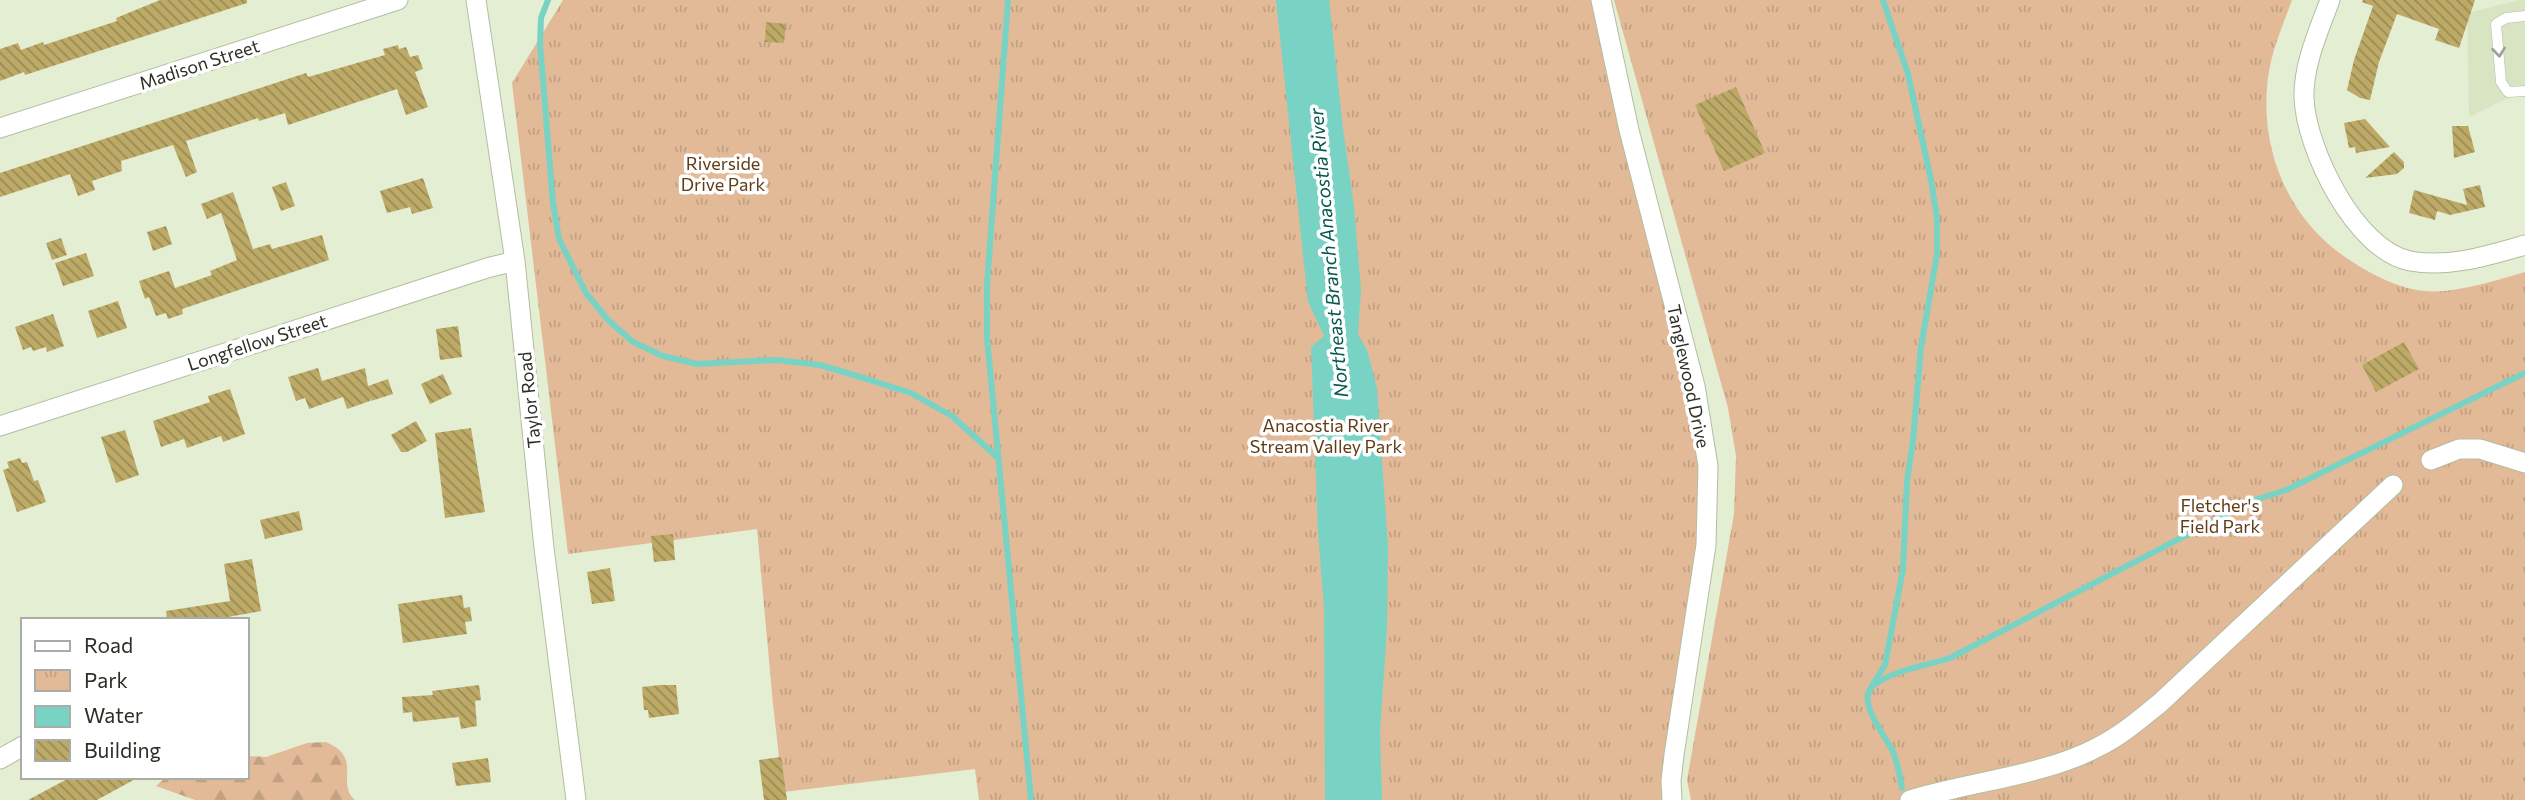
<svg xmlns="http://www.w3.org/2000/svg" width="2525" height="800" font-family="Commissioner,sans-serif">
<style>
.built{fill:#d9e5c2}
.forest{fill:url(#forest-firs)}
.park{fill:url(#park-tufts)}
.water{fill:#79d3c5}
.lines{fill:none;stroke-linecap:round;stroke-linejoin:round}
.stream{stroke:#79d3c5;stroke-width:6}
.building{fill:url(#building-back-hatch)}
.lane-casing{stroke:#b3bda2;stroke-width:11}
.street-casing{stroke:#b3bda2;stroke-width:21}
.lane{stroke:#fff;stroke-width:10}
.street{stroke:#fff;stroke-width:19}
.oneway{stroke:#a0a19c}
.labels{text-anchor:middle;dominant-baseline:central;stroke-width:7;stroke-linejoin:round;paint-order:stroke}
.street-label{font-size:18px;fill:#2b2f24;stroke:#fff}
.park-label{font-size:18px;fill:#613d17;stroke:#fff}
.water-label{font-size:19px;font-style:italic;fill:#06584f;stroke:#fff}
</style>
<defs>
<pattern id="forest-firs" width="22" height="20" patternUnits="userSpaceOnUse" patternTransform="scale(1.75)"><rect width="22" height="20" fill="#e2ba97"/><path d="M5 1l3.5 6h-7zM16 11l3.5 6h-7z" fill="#c2a082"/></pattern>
<pattern id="park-tufts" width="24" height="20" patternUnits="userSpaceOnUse" patternTransform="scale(1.75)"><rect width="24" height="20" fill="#e2ba97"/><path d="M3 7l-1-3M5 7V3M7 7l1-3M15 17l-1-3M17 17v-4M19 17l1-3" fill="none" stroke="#c2a082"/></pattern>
<pattern id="building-back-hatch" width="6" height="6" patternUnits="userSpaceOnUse" patternTransform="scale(1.75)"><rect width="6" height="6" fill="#bdaa67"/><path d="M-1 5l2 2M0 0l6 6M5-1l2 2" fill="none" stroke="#9a8b55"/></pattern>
</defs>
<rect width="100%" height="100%" fill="#e4eed3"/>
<!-- built -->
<path class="built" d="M2519,0h6v90l-56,27 -2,-104z"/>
<!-- forest -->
<path class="forest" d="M326,742c38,16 9,41 29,58h-160l-39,-14 10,-9h81v-21l19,1 41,-14z"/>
<!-- park -->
<path class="park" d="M563,0h1031l104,400 5,123 -29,193 -13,69 3,15h-685l-4,-31 -192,23 -10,-88 -16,-175 -189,25 -56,-471z
M1614,0h678c-7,20 -16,40 -21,61 -17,77 13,158 80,200 21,14 49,28 74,30 28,3 73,-11 100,-19v528h-834l-4,-20 47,-266 2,-58 -8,-48z"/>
<!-- water -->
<path class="water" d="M1276,0h53l14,128 11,78 7,84 -3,44 9,16 10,38 11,157 -1,83 -7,104 2,68h-57l-1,-193 -6,-75 -7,-185 13,-11 -16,-34z"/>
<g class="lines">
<!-- stream -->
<path class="stream" d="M548,0l-7,18 -1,26 13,159 6,36 27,54 22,27 25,22 30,14 34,8 79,-4 44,5 37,11 54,17 41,23 45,41
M1008,0l-21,285v53l44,462
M1873,684l12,-19 18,-96 4,-88 6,-40 8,-94 16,-93v-36l-6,-38 -23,-106 -25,-74
M1902,788c-2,-12 -4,-24 -9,-36 -7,-16 -39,-52 -19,-67 22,-16 52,-19 76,-27l302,-157 34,-11 239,-117"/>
</g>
<!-- building -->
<path class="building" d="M160,0h87v3l-222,72 -1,-3 -24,9v-32l18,-6 3,7 22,-8 1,3 73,-24 -1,-3z
M2363,0h112l-16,48 -24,-8 4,-11 -42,-15 -18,48 -9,38 -10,-2 -13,-8 7,-30 19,-54 -11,-4z
M766,22l20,2 -2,19 -19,-1z
M398,45l1,4 7,-2 4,10 8,-2 5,14 -8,3 13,35 -22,8 -9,-26 -109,36 -3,-12 -26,8 -1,-3 -72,23 11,31 -11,5 -13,-32 -52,16 1,10 -30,10 3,9 -17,6 -8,-22 -70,23v-24l306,-100 2,4 77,-22 -2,-6z
M1736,87l29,66 -41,18 -29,-66z
M2365,119l25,28 -34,6 -1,-6 -6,1 -5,-25z
M2452,126h16l7,26 -21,6z
M2394,152l10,10v6l-7,6 -32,4z
M423,178l10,30 -21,6 -2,-7 -23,6 -7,-22z
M286,182l9,24 -14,5 -9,-24z
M2480,185l5,22 -35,8 -13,-4 -2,9 -26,-7 5,-23 53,15 -4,-16z
M233,192l20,57 17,-5 2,5 50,-14 7,25 -147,49 1,5 -15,5 -2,-6 -10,3 -7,-19 -4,2 -6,-18 30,-10 6,17 37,-13 -2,-4 27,-11 -16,-47 -14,6 -6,-15z
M166,226l6,18 -19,7 -6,-19z
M61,238l6,17 -15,5 -6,-17z
M86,253l8,23 -31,10 -8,-23z
M118,301l9,27 -30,10 -9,-27z
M53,314l11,32 -17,6 -1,-5 -13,4 -2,-4 -8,3 -8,-23z
M458,326l4,31 -22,3 -4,-31z
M2404,342l15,27 -43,23 -14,-27z
M318,368l4,13 43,-13 3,18 20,-7 5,15 -22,7 -1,-3v3l-23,8 -4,-12 -34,12 -4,-11 -9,3 -8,-24z
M443,374l9,20 -22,10 -9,-20z
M230,389l15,45 -22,8 -2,-6 -34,12 -3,-9 -23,8 -8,-26 57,-19 -2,-6z
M416,421l11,20 -20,11h-6l-10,-17z
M471,428l14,84 -40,6 -10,-85z
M125,430l14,45 -23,8 -15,-46z
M20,458l2,5 5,-1 7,19 4,-1 8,22 -29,10 -14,-42 6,-2 -2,-6z
M299,511l4,19 -38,9 -5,-19z
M673,534l2,26 -21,2 -3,-26z
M252,559l9,52 -50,9h-44l-1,-9 64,-10 -6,-37z
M610,568l5,33 -23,3 -5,-32z
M462,595l2,13 6,-1 2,14 -7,1 2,12 -64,9 -5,-39z
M479,685l2,15 -6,1 2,25 -16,3 -2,-12 -46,5 -1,-10 -9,1 -1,-16 31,-2 -1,-4z
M660,685h16l3,29 -30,4 -1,-8h-4l-2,-23z
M781,757l6,43h-23l-5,-40z
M488,758l3,24 -35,4 -4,-23z
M71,777h68l-42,23h-69z"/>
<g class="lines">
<defs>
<path id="lane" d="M2525,16l-19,2 -10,6 5,58 7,10 17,-1"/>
<path id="street" d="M476,0l39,261 29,287 32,252
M1601,0l28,130 66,256 13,80 -2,79 -32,210 -3,26 1,19
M2330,0c-11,30 -27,65 -26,98 2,51 51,152 106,163 39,7 77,-5 115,-16
M0,128l398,-128
M0,426l487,-158 28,-7
M2431,460l28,-11h21l45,14
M0,759l23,-13
M1910,800c59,-18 136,-25 188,-53 23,-11 42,-28 62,-44l233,-218"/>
</defs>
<!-- lane casing -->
<use href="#lane" class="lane-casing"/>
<!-- street casing -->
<use href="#street" class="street-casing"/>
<!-- lane -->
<use href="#lane" class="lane"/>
<!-- street -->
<use href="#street" class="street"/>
</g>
<!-- one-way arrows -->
<defs><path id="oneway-chevron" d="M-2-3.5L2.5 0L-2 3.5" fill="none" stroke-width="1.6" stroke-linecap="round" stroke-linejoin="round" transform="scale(1.75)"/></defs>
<use class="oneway" href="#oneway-chevron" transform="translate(2499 52) rotate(84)"/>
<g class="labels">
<!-- street labels -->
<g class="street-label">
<text transform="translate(199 64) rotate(-18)">Madison Street</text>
<text transform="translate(257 342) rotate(-18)">Longfellow Street</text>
<text transform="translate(1689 376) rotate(78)">Tanglewood Drive</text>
<text transform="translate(529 400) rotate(-96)">Taylor Road</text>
</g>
<!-- park labels -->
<g class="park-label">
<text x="723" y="163">Riverside<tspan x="723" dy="21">Drive Park</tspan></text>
<text x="1326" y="425">Anacostia River<tspan x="1326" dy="21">Stream Valley Park</tspan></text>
<text x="2220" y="505">Fletcher's<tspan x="2220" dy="21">Field Park</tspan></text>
</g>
<!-- water labels -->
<g class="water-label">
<text transform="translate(1328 253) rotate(-95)">Northeast Branch Anacostia River</text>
</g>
</g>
<!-- legend -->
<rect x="21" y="618" width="228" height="161" fill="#ffffff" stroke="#aaaca7" stroke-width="2"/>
<rect x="35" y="641" width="35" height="10" fill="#ffffff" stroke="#aaaca7" stroke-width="2"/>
<text x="84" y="653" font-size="21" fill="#2b2f24">Road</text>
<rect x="35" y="670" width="35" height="21" fill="url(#park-tufts)" stroke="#aaaca7" stroke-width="2"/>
<text x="84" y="688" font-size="21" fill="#2b2f24">Park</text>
<rect x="35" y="706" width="35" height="21" fill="#79d3c5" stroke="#aaaca7" stroke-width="2"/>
<text x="84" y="723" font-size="21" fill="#2b2f24">Water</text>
<rect x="35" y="740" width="35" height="21" fill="url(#building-back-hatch)" stroke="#aaaca7" stroke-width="2"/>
<text x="84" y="758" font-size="21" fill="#2b2f24">Building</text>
</svg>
